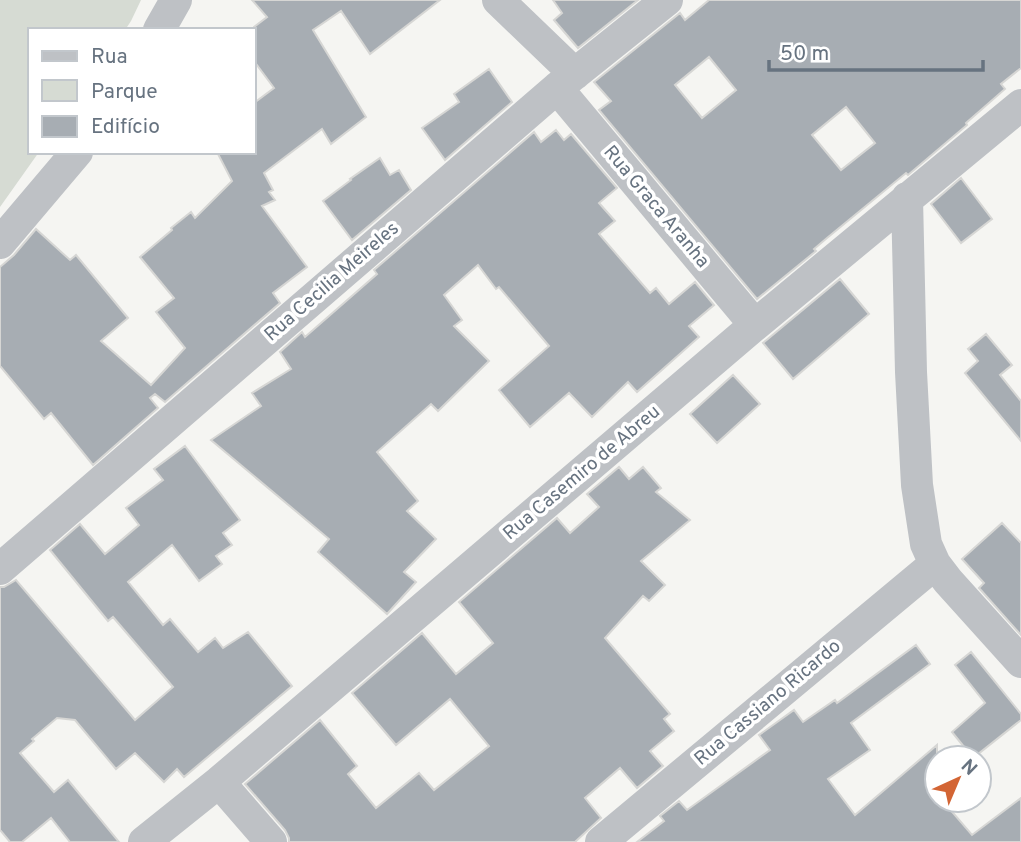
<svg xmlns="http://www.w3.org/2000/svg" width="1021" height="842" font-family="Overpass,sans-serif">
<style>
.green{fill:#d6dbd3}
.building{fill:#a7adb3;stroke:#d6d6d4;stroke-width:2;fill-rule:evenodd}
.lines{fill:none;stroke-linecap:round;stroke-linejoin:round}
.minor{stroke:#bec1c5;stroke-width:32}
.labels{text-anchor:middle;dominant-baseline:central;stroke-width:7;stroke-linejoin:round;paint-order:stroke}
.street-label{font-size:19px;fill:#677380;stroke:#fff}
</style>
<rect width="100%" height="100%" fill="#f5f5f2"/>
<!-- green -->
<path class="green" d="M0,0h141l-10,21 -6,9h-95v122h9l-39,55z"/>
<!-- building -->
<path class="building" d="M252,0h188l-70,54 -29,-43 -28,19 53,87 -35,27 -9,-15 -58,44 9,17 -4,2 6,8 -13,6 45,61 -34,26 7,10 -115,99 -10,-8 -5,4 8,10 -65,57 -42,-52 -7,6 -44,-53v-99l14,-12 22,-26 34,31 6,-5 52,63 -27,23 50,44 34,-37 -29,-36 18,-14 -34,-41 32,-27 -1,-2 20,-16 4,6 37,-37 -15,-29h37v-49l20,-15 -20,-27v-34l13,-10z
M553,0h85l-60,48 -24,-28 8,-7z
M709,0h312v68l-20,16 4,5 -39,34 1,2 -59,50 -2,-2 -79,65 -13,11 2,2 -59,48 -158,-189 12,-9 -17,-19 86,-69 5,7zM709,57l27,33 -34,28 -27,-33zM846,107l29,36 -34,27 -29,-35z
M489,69l23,33 -67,58 -23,-32 37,-26 -5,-8z
M556,130l8,10 7,-6 46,54 -18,15 16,18 -16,13 51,59 6,-5 13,16 26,-22 19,23 -25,21 10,11 -62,55 -9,-10 -36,35 -23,-24 -39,34 -31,-37 50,-44 -50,-59 -3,2 -18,-24 -34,30 18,25 -8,6 35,35 -51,50 -7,-7 -54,48 41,49 -11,10 29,28 -32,33 12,10 -29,32 -69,-62 11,-13 -118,-99 50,-34 -9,-13 39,-24 -11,-17 22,-20 3,5 72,-63 -3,-4 160,-138 7,10z
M380,158l10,17 9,-5 12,20 -59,50 -29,-39 28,-21 -1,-1z
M961,178l31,41 -31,24 -30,-39z
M840,279l29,35 -76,65 -30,-36z
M986,334l26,31 -12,10 21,26v40l-56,-68 13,-12 -10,-12z
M733,375l27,29 -43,39 -27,-29z
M185,446l55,74 -17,13 9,12 -16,11 6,8 -23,17 -27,-36 -44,37 35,43 7,-6 28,33 17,-14 8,10 25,-16 44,54 -108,91 -7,-8 -13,13 -29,-29 -19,16 -41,-49 -18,-2 -25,21 2,2 -14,12 34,39 14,-12 51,62h-49l-19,-24 -29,24h-12l-10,-12v-243h4l12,-7 119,140 38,-33 -60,-70 -5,4 -58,-71 30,-26 25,30 34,-29 -13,-17 37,-28 -9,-11z
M619,467l10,12 14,-12 18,21 -5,4 34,28 -49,41 24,24 -16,16 -6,-5 -38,42 65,76 -6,5 10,12 -24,20 13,15 -26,22 -17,-20 -35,30 16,20 -26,24h-286v-4l-4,-8 -40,-46 75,-64 37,46 -9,8 28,34 43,-35 15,17 55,-44 -39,-47 -54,46 -44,-52 70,-60 34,41 37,-31 -34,-41 98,-84 13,15 29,-26 -12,-13z
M1002,523l19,20v92l-42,-47 5,-5 -22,-24z
M916,645l14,19 -79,59 19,27 -42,29 27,36 82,-70v55h5l30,35 49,-37v44h-384l27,-21 -4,-5 19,-15 8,9 83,-60 -11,-15 35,-25 9,12 32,-22 2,3z
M971,652l50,62v6l-48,38 -21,-26 33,-29 -30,-38z"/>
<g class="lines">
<!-- minor -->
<path class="minor" d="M498,0l77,74
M159,30l17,-30
M557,88l198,237
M907,198l4,174 6,113 9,59 9,20 13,17 73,81
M0,243l77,-91
M0,569l557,-481 110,-88
M219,782l52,60
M144,842l75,-60 536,-457 266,-220
M601,842l334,-278"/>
</g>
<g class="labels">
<!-- street labels -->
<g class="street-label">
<text transform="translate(656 207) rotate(50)">Rua Graca Aranha</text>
<text transform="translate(332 282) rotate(-41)">Rua Cecilia Meireles</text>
<text transform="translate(582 473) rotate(-40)">Rua Casemiro de Abreu</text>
<text transform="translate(768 703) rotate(-40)">Rua Cassiano Ricardo</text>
</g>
</g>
<!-- legend -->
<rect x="28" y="28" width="228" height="126" fill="#ffffff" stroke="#c2c7cc" stroke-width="2"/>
<rect x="42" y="51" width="35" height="10" fill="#bec1c5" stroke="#c2c7cc" stroke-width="2"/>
<text x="91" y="63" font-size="21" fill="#677380">Rua</text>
<rect x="42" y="80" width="35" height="21" fill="#d6dbd3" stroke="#c2c7cc" stroke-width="2"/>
<text x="91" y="98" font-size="21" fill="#677380">Parque</text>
<rect x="42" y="116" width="35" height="21" fill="#a7adb3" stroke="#c2c7cc" stroke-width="2"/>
<text x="91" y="133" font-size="21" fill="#677380">Edifício</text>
<!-- north arrow -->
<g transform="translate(958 779) rotate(44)"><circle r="33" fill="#ffffff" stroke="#c2c7cc" stroke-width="2"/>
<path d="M0-5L12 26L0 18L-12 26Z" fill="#d36534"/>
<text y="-10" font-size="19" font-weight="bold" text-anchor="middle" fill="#677380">N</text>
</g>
<!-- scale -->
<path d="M769 60v10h214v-10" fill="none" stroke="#677380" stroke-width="3.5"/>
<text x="780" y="60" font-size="21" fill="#677380" stroke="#ffffff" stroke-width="5" paint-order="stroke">50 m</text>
</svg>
